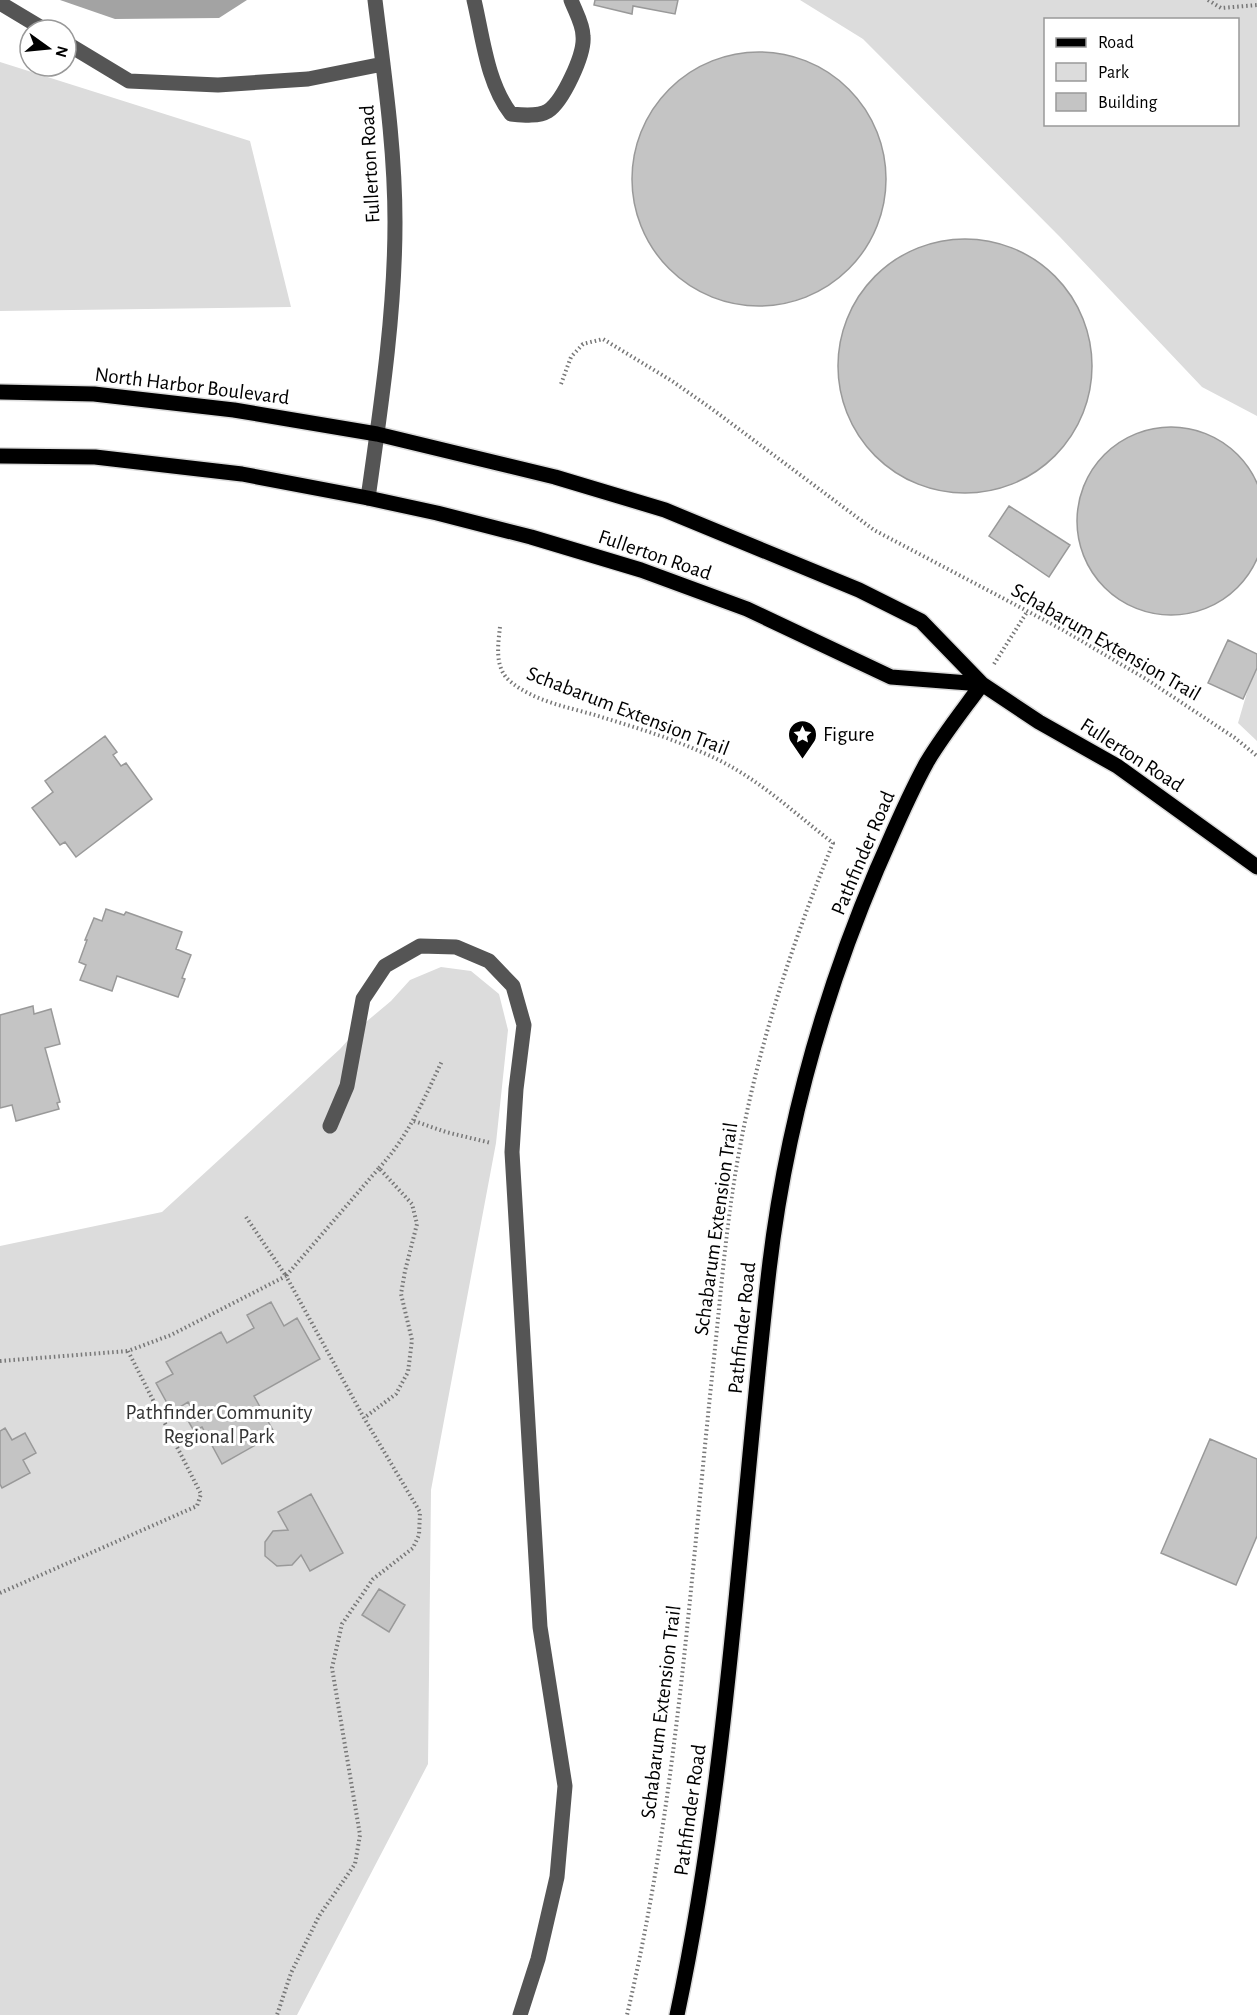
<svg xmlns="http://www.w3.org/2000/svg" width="1257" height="2015" font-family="'Alegreya Sans',sans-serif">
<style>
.green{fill:#dcdcdc;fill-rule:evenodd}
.water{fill:#a3a3a3}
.building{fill:#c4c4c4;stroke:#999;stroke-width:1.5}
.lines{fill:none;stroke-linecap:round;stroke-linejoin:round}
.major-casing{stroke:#dbdbdb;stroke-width:18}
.path{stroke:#777;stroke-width:4;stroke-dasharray:1.5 3;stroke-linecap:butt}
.minor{stroke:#555;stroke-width:15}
.major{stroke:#000;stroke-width:15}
.labels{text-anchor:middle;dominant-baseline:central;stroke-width:6;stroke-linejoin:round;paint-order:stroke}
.street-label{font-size:21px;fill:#000;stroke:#fff}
.poi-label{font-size:21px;fill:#000;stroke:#fff;text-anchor:start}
.park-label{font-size:21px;fill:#333;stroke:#fff}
</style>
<rect width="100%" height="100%" fill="#fff"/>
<!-- green -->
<path class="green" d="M800,0h457v416l-55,-29 -142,-150 -197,-198zM1046,20h192v104h-192z
M0,62l250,79 41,166 -291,4z
M1257,658v83l-19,-18z
M441,967l30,4 28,23 9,36 -12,113 -65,347 -3,274 -131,251h-297v-769l162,-34 178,-163 20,-22 31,-26 19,-21z"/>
<!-- water -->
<path class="water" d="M60,0h187l-28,18 -104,1z"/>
<!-- building -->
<path class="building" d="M595,0h83l-3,14 -42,-8 -1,8 -38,-9z
M632 179a127 127 0 1 1 254 0a127 127 0 1 1-254 0Z
M838 366a127 127 0 1 1 254 0a127 127 0 1 1-254 0Z
M1077 521a94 94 0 1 1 188 0a94 94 0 1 1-188 0Z
M1009,506l61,39 -21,32 -60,-41z
M1228,640l29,14v14l-14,31 -35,-16z
M105,736l12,16 -4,3 8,11 5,-3 26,36 -76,58 -11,-15 -5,3 -28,-37 21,-16 -8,-11z
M106,909l18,6 2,-3 56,20 -6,17 15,6 -9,23 3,1 -7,18 -61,-21 -5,15 -32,-11 6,-15 -7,-3 8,-22h-2l9,-22 8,3z
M33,1006l1,8 17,-5 9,35 -15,4 15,54 -3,1 2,6 -43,12 -4,-16 -12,3v-93z
M271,1302l13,24 13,-8 23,41 -66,37 21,38 -53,30 -20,-37 -8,4 -7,-12 8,-5 -7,-12 -16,10 -16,-29 17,-9 -7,-12 55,-30 6,11 27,-15 -7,-13z
M5,1428l7,12 13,-7 11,20 -13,7 7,13 -28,15 -2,-4v-53z
M1210,1439l47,20v77l-21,49 -75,-32z
M311,1494l32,59 -33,18 -9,-16 -9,10 -15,1 -12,-10v-14l8,-11 15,-1 -10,-18z
M379,1589l26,16 -16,27 -27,-17z"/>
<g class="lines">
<defs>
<path id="major" d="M0,392l94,2 140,16 143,24 178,43 110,33 194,80 62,31 61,63 57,38 78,44 140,101
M0,456l95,1 147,17 126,24 69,15 94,24 110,33 106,39 144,68 91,7
M677,2015c52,-245 63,-496 92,-745 16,-137 54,-274 108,-401 16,-36 31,-73 50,-107 16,-27 37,-53 55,-78"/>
</defs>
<!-- major casing -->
<use href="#major" class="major-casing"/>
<!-- path -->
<path class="path" d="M1208,0l13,8 36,-3
M561,384l10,-27 12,-13 20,-5 69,42 40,28 162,121 189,100 83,49 89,59 22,18
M500,627c-2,18 -6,42 11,55 23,19 56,25 84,33 35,11 71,21 104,36 54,22 89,57 134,92 -40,98 -74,200 -93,304 -14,73 -19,147 -27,220 -23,216 -36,436 -86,648
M994,664l33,-52
M414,1121l32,11 45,11
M379,1168c29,-31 45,-69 63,-107
M246,1217l40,59 93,-108 33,36 5,20 -12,47 -4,23 11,46 -4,32 -12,22 -32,24
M0,1361l128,-10
M0,1593l197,-87 4,-12 -73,-143 43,-16 115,-59 78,142 56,94 -1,23 -6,13 -40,31 -31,45 -10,44 28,167 -5,29 -36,52 -28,57 -14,42"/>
<!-- minor -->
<path class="minor" d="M474,0c9,38 13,83 37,114 11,1 27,3 37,-3 15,-10 37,-57 35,-75 0,-12 -8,-25 -12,-36
M0,3l45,27
M66,43l63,38 89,4 90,-6 75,-15
M368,498c13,-92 27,-184 27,-276 0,-75 -11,-148 -20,-222
M330,1126l17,-40 16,-87 22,-33 35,-20 36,1 33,14 24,25 11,39 -8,64 -4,63 28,475 25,159 -8,91 -19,82 -18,56"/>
<!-- major -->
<use href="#major" class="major"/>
</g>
<!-- icons -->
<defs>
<symbol id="sight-pin" viewBox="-11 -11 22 30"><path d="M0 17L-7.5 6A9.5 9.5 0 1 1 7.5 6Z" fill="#000" stroke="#fff"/><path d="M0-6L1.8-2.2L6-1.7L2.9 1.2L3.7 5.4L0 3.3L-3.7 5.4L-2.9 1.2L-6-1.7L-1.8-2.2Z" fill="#fff"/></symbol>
</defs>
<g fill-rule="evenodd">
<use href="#sight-pin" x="786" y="718" width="33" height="45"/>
</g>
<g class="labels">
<!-- street labels -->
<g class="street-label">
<text transform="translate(370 164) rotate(-93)">Fullerton Road</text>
<text transform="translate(192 386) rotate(7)">North Harbor Boulevard</text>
<text transform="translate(655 555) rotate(19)">Fullerton Road</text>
<text transform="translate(1106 642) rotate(30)">Schabarum Extension Trail</text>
<text transform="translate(628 711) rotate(21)">Schabarum Extension Trail</text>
<text transform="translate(1132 755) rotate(33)">Fullerton Road</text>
<text transform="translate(863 853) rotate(-67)">Pathfinder Road</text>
<text transform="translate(716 1229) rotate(-82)">Schabarum Extension Trail</text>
<text transform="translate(742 1328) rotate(-84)">Pathfinder Road</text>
<text transform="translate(661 1712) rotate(-83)">Schabarum Extension Trail</text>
<text transform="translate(690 1810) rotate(-82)">Pathfinder Road</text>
</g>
<!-- poi labels -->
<g class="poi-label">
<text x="823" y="734">Figure</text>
</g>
<!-- park labels -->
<g class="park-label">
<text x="219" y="1412">Pathfinder Community<tspan x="219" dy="24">Regional Park</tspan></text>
</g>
</g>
<!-- legend -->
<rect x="1044" y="18" width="195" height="108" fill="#ffffff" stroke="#999999" stroke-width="1.5"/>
<rect x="1056" y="38" width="30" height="9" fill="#000000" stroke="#999999" stroke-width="1.5"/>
<text x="1098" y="48" font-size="18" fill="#000000">Road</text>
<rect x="1056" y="63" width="30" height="18" fill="#dcdcdc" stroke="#999999" stroke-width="1.5"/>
<text x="1098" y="78" font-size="18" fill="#000000">Park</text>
<rect x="1056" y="93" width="30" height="18" fill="#c4c4c4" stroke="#999999" stroke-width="1.5"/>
<text x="1098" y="108" font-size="18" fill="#000000">Building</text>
<!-- north arrow -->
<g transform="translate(48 48) rotate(105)"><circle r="28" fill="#ffffff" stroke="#999999" stroke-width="1.5"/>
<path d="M0-4.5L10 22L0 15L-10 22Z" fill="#000000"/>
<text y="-9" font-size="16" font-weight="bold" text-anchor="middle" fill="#000000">N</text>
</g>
</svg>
